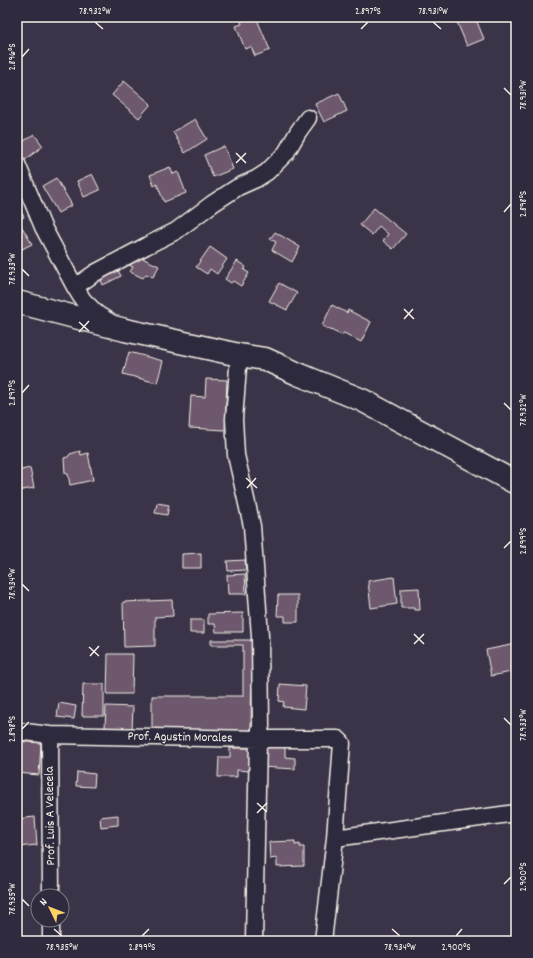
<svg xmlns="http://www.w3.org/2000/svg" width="533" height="958" font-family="Dekko,sans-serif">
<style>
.building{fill:#6d586d;stroke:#f4f1e8}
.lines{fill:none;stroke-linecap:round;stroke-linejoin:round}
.street-casing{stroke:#f4f1e8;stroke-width:19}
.secondary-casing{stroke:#f4f1e8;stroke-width:25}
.street{stroke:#2f2a3d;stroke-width:16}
.secondary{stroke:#2f2a3d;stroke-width:22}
.ticks{fill:none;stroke:#f4f1e8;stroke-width:1.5}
.labels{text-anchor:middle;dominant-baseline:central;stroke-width:3;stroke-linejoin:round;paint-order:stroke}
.street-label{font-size:13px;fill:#f4f1e8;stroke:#2f2a3d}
.neatline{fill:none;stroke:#f4f1e8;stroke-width:1.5}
.ticks-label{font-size:10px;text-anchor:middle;fill:#f4f1e8}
</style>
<rect width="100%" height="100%" fill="#3b3347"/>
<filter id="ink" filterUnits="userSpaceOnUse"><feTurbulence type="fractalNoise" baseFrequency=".025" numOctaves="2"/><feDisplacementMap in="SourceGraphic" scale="8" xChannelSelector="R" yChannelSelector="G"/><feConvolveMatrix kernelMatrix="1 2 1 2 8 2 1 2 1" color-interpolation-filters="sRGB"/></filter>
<g filter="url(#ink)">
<!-- building -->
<path class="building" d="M239,17h17l14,33 -15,6 -4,-9 -6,2 -9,-23 6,-2z
M470,17h5l9,22 -17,7 -10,-24z
M124,81l27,23 -12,14 -27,-23z
M339,93l8,18 -23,11 -9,-18z
M195,119l12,20 -22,14 -12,-21z
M34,134l9,12 -18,14 -8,-11v-3z
M224,146l9,23 -20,8 -9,-22z
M170,167l3,7 5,-2 8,21 -22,9 -7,-18 -3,2 -4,-11z
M92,174l8,16 -16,7 -7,-16z
M56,178l16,27 -14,8 -16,-27z
M17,204l7,13 -7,4z
M374,208l32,26 -13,15 -10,-8 5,-7 -9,-8 -7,9 -12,-10z
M22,227l10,17 -14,7 -1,-2v-19z
M275,232l25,15 -8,15 -20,-12 4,-8 -6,-3z
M210,247l17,12 -10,15 -7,-5 -3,5 -11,-7z
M138,256l21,10 -6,11 -7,-3 -3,4 -13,-6 3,-5 -8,-4z
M237,261l9,6 -2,3 5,3 -8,13 -8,-5 -2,2 -6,-4z
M116,267l5,9 -18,9 -4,-9z
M279,283l18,10 -10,17 -18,-9z
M332,305l15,8 1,-3 23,12 -10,20 -17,-9 -3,2 -19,-9z
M129,352l34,9 -6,22 -34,-9z
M206,379l21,1 -2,50 -36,-2 2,-32 14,1z
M80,451l1,4 7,-2 5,27 -23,5 -2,-11 -3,-1 -1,-15 4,-1 2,-3z
M30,468l4,20 -17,3v-20z
M157,503l12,2 -2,10 -12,-2z
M201,553v15h-19v-14z
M245,560l1,10 -18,1 -1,-10z
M245,574l1,20h-18l-1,-19z
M394,577l3,27 -26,4 -3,-27z
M419,588l1,22h-6v-2h-13v-19z
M278,595h20v27h-13v-6h-8z
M172,600l1,16 -18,1v29l-31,1 -1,-45z
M243,613v19h-27l-1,-8h-7v-10z
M190,620h14v13h-14z
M211,640h41l-1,93h-99v-37h91v-51h-32z
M516,644v21l-6,1 1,6 -20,4 -5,-26z
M108,654h25l-1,40h-25z
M83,684h21v32h-22z
M280,684l26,2 -2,23 -21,-2 1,-5 -5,-1z
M59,703l17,3 -2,13 -17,-2z
M106,706l27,1 -1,22 -27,-1z
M17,741l24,2 -2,32 -22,-2z
M262,744l23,2v11l10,1v11l-34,-2z
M230,748h20l-1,23 -12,-1v7h-19l1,-20h11z
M77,772l18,2 -1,13 -18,-1z
M118,815v10l-17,2 -1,-10z
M35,817l2,28 -20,2v-28z
M295,841v4l5,-1v3h4v19l-27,1v-9l-7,1 -1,-17z"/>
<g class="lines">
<defs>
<path id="street" d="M17,164l26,63 32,60 8,13 14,14 13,8
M75,287l20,-14 51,-27 30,-15 36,-27 26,-17 18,-8 11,-7 19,-19 12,-21 10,-14
M239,355l-5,64 2,36 16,71 8,110 1,90 -3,13 -4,202
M17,731l33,4 208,4h80l4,4 -7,95 -12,103
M50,735l1,161
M335,838l181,-25
M51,941v-21"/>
<path id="secondary" d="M17,302l108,28 114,25 26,4 33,15 64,26 154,83"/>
</defs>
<!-- street casing -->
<use href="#street" class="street-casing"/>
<!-- secondary casing -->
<use href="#secondary" class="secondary-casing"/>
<!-- street -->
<use href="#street" class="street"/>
<!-- secondary -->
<use href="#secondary" class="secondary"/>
</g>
</g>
<!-- ticks -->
<path class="ticks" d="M95,22l8,7M433,22l8,7M361,29l7,-7M22,57l7,-8M504,88l7,7M236,153l10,10M236,163l10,-10M504,212l7,-8M22,269l7,7M404,309l10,10M404,319l9,-10M79,322l10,9M79,332l10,-11M22,393l7,-8M504,403l7,7M246,478l11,10M247,488l9,-10M504,548l7,-7M22,584l7,7M414,634l10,10M414,644l10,-10M89,647l10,9M90,656l9,-10M504,718l7,7M22,729l7,-7M257,803l10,9M257,813l10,-10M504,884l7,-7M22,899l7,7M54,929l8,7M392,929l8,7M142,936l7,-7M456,936l6,-7"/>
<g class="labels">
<!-- street labels -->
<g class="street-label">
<text transform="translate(180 738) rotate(1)">Prof. Agustin Morales</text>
<text transform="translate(51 816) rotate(-91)">Prof. Luis A Velecela</text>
</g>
</g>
<!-- margin -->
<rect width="533" height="958" fill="none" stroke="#2f2a3d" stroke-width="44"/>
<!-- north arrow -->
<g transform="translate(50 908) rotate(313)"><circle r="19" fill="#2f2a3d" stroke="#7e7a81"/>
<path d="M0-3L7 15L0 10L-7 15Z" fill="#ffd166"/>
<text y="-6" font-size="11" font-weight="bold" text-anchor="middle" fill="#f4f1e8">N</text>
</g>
<rect x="22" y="22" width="489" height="914" class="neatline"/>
<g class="ticks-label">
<text x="95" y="14">78.932°W</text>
<text x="368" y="14">2.897°S</text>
<text x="433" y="14">78.931°W</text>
<text transform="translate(11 57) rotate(-90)" y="4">2.896°S</text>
<text transform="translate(522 95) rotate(-90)" y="4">78.931°W</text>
<text transform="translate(522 204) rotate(-90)" y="4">2.898°S</text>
<text transform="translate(11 269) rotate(-90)" y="4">78.933°W</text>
<text transform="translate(11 393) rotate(-90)" y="4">2.897°S</text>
<text transform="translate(522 410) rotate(-90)" y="4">78.932°W</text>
<text transform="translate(522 541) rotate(-90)" y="4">2.899°S</text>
<text transform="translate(11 584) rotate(-90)" y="4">78.934°W</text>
<text transform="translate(522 725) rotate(-90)" y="4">78.933°W</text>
<text transform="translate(11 729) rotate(-90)" y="4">2.898°S</text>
<text transform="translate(522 877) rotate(-90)" y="4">2.900°S</text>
<text transform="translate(11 899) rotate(-90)" y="4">78.935°W</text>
<text x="62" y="950">78.935°W</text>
<text x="142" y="950">2.899°S</text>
<text x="400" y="950">78.934°W</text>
<text x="456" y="950">2.900°S</text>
</g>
</svg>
